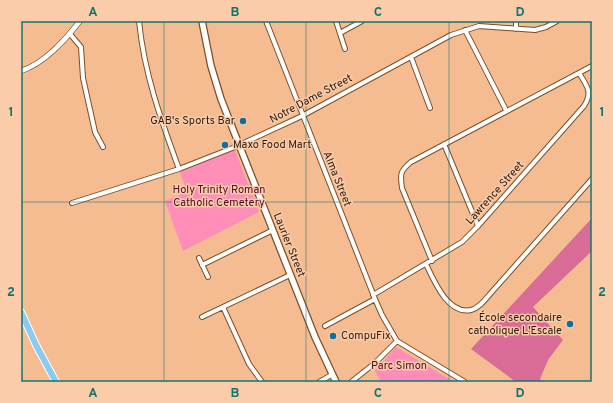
<svg xmlns="http://www.w3.org/2000/svg" width="613" height="403" font-family="Overpass,sans-serif">
<style>
.green{fill:#fe8eb7}
.forest{fill:#d96c96}
.lines{fill:none;stroke-linecap:round;stroke-linejoin:round}
.minor-casing{stroke:#7f4e25;stroke-width:6}
.tertiary-casing{stroke:#7f4e25;stroke-width:6}
.secondary-casing{stroke:#7f4e25;stroke-width:8}
.primary-casing{stroke:#fff;stroke-width:8}
.minor{stroke:#fff;stroke-width:4}
.tertiary{stroke:#fff;stroke-width:4.5}
.secondary{stroke:#fff;stroke-width:5.5}
.primary{stroke:#8ccbef;stroke-width:6}
.grid{fill:none;stroke:#0f766e;stroke-width:1;stroke-opacity:0.55}
.poi-dot{fill:#116f9d;stroke:#faccaa;stroke-width:1.5}
.labels{text-anchor:middle;dominant-baseline:central;stroke-width:3;stroke-linejoin:round;paint-order:stroke}
.street-label{font-size:11px;fill:#2f1a0a;stroke:#faccaa}
.poi-label{font-size:11px;fill:#2f1a0a;stroke:#faccaa;text-anchor:end}
.park-label{font-size:11px;fill:#4e082a;stroke:#faccaa}
.neatline{fill:none;stroke:#0f766e;stroke-width:1.5}
.grid-label{font-size:13px;text-anchor:middle;font-weight:bold;fill:#0f766e}
</style>
<rect width="100%" height="100%" fill="#f5bc92"/>
<!-- green -->
<path class="green" d="M235,150l24,62 -76,39 -18,-50 22,-9 -7,-20z
M396,347l58,35h-73l-6,-11z"/>
<!-- forest -->
<path class="forest" d="M592,218v33l-59,56 30,33 -15,20 -8,19 2,3h-26l-45,-33z"/>
<g class="lines">
<defs>
<path id="minor" d="M139,21c5,52 22,99 40,148
M266,21l109,278 7,16 15,26 68,41
M336,21l9,28
M516,21v8
M465,30l41,80
M340,33l22,-12
M70,34l11,13 2,31 12,54 8,15
M411,57l19,51
M444,144l34,82
M72,203l107,-34 56,-22 67,-31 149,-81 28,-9 56,4 11,-3 11,-6
M199,258l9,19
M432,261l-30,-73c-2,-14 -2,-17 9,-26l181,-96
M426,264c8,17 22,51 45,46 8,-2 14,-10 19,-16l102,-115
M202,265l71,-35
M373,295l89,-53 16,-16 106,-120c9,-14 3,-20 -5,-33
M223,307l26,57 13,18
M202,317l88,-42
M325,326l50,-27
M319,382l14,-8
M351,382l24,-19 22,-22"/>
<path id="tertiary" d="M21,71c24,-8 44,-31 59,-50"/>
<path id="secondary" d="M202,21l9,45 10,33 94,238 21,45"/>
<path id="primary" d="M21,312l15,33 20,37"/>
</defs>
<!-- minor casing -->
<use href="#minor" class="minor-casing"/>
<!-- tertiary casing -->
<use href="#tertiary" class="tertiary-casing"/>
<!-- secondary casing -->
<use href="#secondary" class="secondary-casing"/>
<!-- primary casing -->
<use href="#primary" class="primary-casing"/>
<!-- minor -->
<use href="#minor" class="minor"/>
<!-- tertiary -->
<use href="#tertiary" class="tertiary"/>
<!-- secondary -->
<use href="#secondary" class="secondary"/>
<!-- primary -->
<use href="#primary" class="primary"/>
</g>
<!-- grid -->
<path class="grid" d="M164,21v361M306,21v361M449,21v361M21,202h571"/>
<!-- markers -->
<g class="poi-dot">
<circle cx="243" cy="121" r="4"/>
<circle cx="225" cy="145" r="4"/>
<circle cx="570" cy="324" r="4"/>
<circle cx="333" cy="336" r="4"/>
</g>
<g class="labels">
<!-- street labels -->
<g class="street-label">
<text transform="translate(311 99) rotate(-28)">Notre Dame Street</text>
<text transform="translate(337 179) rotate(68)">Alma Street</text>
<text transform="translate(495 193) rotate(-48)">Lawrence Street</text>
<text transform="translate(289 245) rotate(68)">Laurier Street</text>
</g>
<!-- poi labels -->
<g class="poi-label">
<text x="235" y="121">GAB's Sports Bar</text>
<text x="233" y="145" text-anchor="start">Maxo Food Mart</text>
<text x="562" y="318">École secondaire<tspan x="562" dy="13">catholique L'Escale</tspan></text>
<text x="341" y="336" text-anchor="start">CompuFix</text>
</g>
<!-- park labels -->
<g class="park-label">
<text x="219" y="190">Holy Trinity Roman<tspan x="219" dy="13">Catholic Cemetery</tspan></text>
<text x="399" y="366">Parc Simon</text>
</g>
</g>
<!-- border -->
<rect width="613" height="403" fill="none" stroke="#faccaa" stroke-width="44"/>
<rect x="22" y="22" width="569" height="359" class="neatline"/>
<g class="grid-label">
<text x="93" y="16">A</text>
<text x="235" y="16">B</text>
<text x="378" y="16">C</text>
<text x="520" y="16">D</text>
<text x="11" y="116">1</text>
<text x="602" y="116">1</text>
<text x="11" y="296">2</text>
<text x="602" y="296">2</text>
<text x="93" y="397">A</text>
<text x="235" y="397">B</text>
<text x="378" y="397">C</text>
<text x="520" y="397">D</text>
</g>
</svg>
